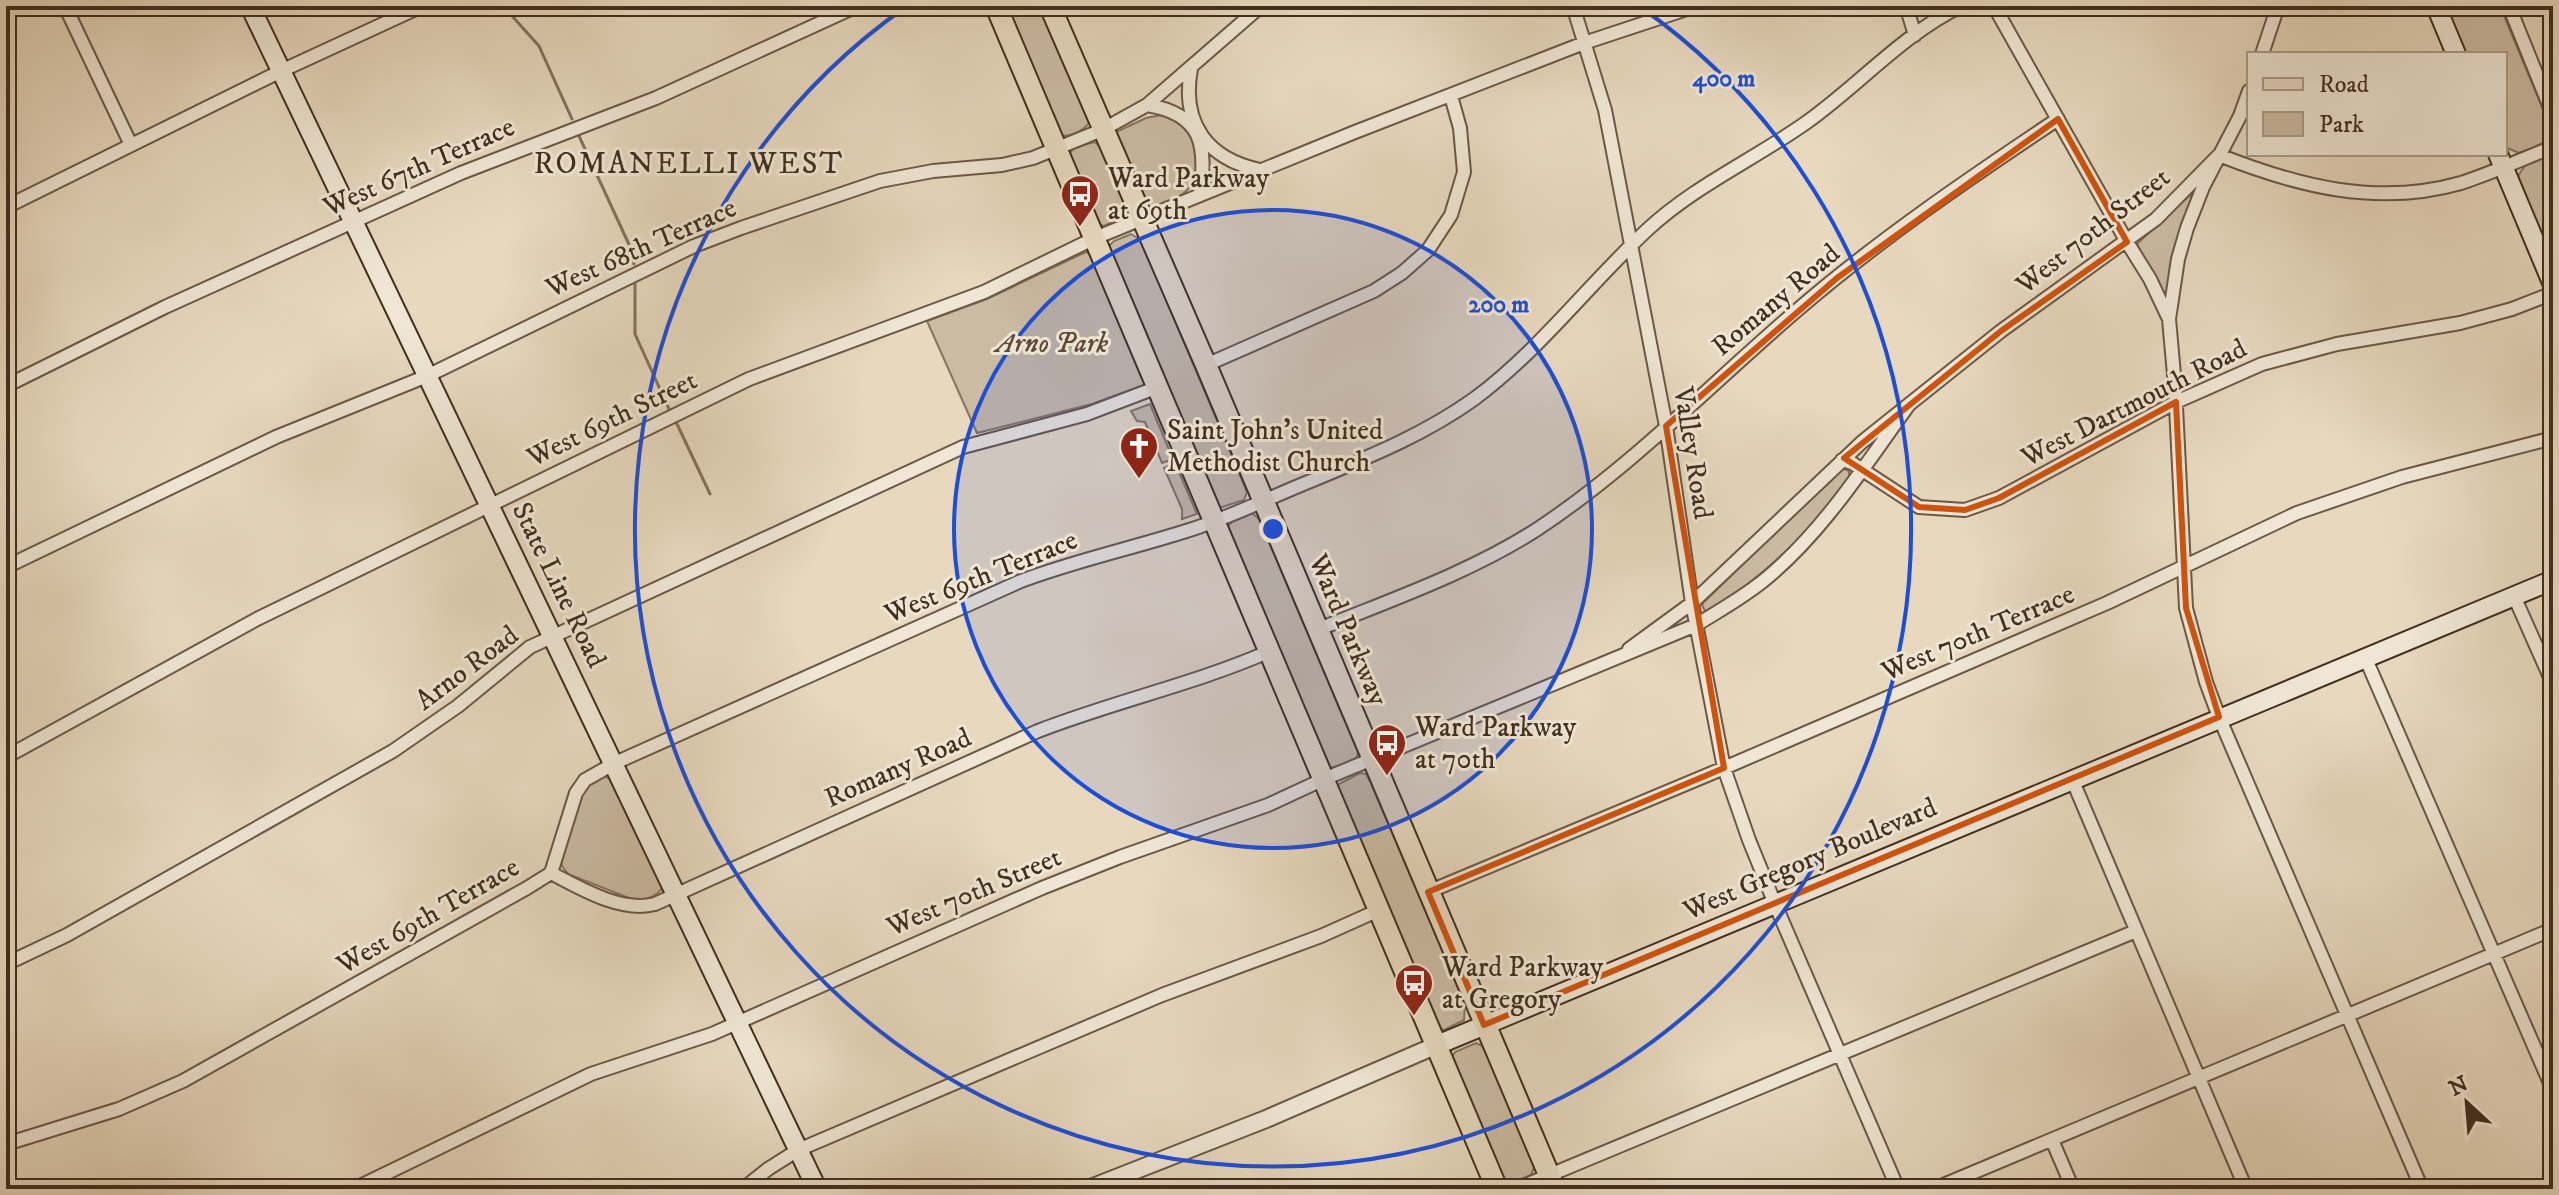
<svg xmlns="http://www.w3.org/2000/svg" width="2559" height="1195" font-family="'IM FELL DW Pica',serif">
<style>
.green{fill:#cbbba3;stroke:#867460;stroke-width:2}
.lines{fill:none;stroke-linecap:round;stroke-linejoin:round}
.stream{stroke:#83715e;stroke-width:3}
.minor-casing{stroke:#6a5846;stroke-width:16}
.tertiary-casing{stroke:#6a5846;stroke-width:20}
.secondary-casing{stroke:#412e1e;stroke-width:22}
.primary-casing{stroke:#412e1e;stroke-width:24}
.minor{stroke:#efe6d5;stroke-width:12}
.tertiary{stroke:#efe6d5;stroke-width:16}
.secondary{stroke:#efe6d5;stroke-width:18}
.primary{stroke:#e7d8be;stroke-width:20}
.marked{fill:none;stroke:#cf530f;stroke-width:6;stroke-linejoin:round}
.ring{fill:none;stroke:#1d4ed8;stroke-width:4}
.labels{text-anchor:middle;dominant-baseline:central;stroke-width:6;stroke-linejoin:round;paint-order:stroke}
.street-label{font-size:28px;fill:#412e1e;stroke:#efe6d5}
.poi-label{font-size:28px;fill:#412e1e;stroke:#efe6d5;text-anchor:start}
.park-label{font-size:28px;font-style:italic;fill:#5d4a39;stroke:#efe6d5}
.neighbourhood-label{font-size:30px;letter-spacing:2px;fill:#412e1e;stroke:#efe6d5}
.centre{fill:#1d4ed8;stroke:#efe6d5;stroke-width:4}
.ring-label{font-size:24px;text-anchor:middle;font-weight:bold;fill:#1d4ed8;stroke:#efe6d5;stroke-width:6;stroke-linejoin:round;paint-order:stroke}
</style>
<rect width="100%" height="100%" fill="#e7d8be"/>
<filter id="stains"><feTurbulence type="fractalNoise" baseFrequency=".0025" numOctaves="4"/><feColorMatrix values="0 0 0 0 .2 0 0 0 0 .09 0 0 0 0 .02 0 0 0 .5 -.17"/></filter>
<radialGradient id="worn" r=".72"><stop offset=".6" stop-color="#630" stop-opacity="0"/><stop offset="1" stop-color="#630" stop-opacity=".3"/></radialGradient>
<!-- green -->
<path class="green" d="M1004,6h36l48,113 1,4c-6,8 -21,15 -29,12z
M2444,6h56l50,120c1,19 -17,21 -31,27l-12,-5 -2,-94h-40z
M1161,115c29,6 47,43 31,69 -8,13 -28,22 -43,24l-4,-1 -31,-74 32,-15z
M1094,142l6,4 27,63 -2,7 -21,10 -6,-2 -29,-70 5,-6z
M2553,154v108l-35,-86 8,-12z
M2190,195l2,4 -27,100 -28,-55z
M1131,234l10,6 106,252 -3,8 -25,8 -111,-261 6,-6z
M1086,252l6,3 54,126 -2,4 -52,19 -115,29 -50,-112 60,-22z
M1150,404l23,55 -11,4 -17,-41 -8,-1 -6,-10z
M1175,463l22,51 -15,5v-10l-18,-41z
M1842,468l7,3v6c-41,57 -82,97 -141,135l-3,-1 -3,-6 2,-3z
M1252,513l7,6 99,233 -1,5c-7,6 -19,11 -27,10l-4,-4 -99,-236 5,-5z
M1360,773l6,1 4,7 95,223 -1,16 -20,10 -5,-2 -102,-243z
M601,776l13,3 49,108c-8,12 -21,14 -34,11l-61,-24 -6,-8 -1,-9 19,-63 5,-8z
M1476,1043l6,3 4,7 48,114 -3,8 -20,8 -5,-1 -4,-7 -50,-118 3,-5z"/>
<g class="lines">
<!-- stream -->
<path class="stream" d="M503,6l36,40 33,73
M579,136l53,115 2,13
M635,284v50l34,75
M677,424l33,70"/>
<defs>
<path id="minor" d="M65,6l66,139
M1573,6l32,104 61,316 26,177 32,165 25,72 26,64 123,285
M1906,6l9,29
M1994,6l133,236 23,37 18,38
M2509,6l44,109
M2262,54l16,-48
M1191,69c-10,54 16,90 69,101
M2249,91l-9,25 -37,71 -16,41 -9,31 -9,60 6,67 11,222 20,74 13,35 203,472
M1147,105c56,9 60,41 53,90
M6,207l275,-136 141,-65
M1206,365l168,-74 28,-18 26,-23 23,-35 13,-43 -4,-44 -9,-32
M6,386l159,-79 296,-134 195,-75 201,-92
M1842,460l10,3 67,44 46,3 34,-12 177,-96 86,-38 75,-20 123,-21 52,-14 41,-16
M6,567l270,-130 151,-61 267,-130 47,-18 139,-47 53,-10 69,-6 31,-7 69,-28 45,-25 114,-99
M2514,596l39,88
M1317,630c73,-30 152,-57 219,-100 93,-61 175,-146 259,-218 82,-71 173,-133 263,-193
M1629,649l63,-46 170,-161 139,-111 155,-112 63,-64c78,31 158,52 242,28 31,-10 61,-24 92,-36
M2365,657l188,433
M6,757l251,-138 492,-240 235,-87 111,-54 260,-106 229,-89 112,-37
M2072,779l174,410
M551,873c29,15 70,40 104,31l383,-173c77,-30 157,-47 232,-80
M1428,892l296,-124 383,-165 190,-90 105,-36 151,-39
M6,964l61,-29 326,-184 65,-45 72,-59 433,-200 124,-33 71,-27
M2052,1140l21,49
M6,1144l113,-35 64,-28 344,-193 24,-15 25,-80 9,-13 30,-17 406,-182c53,-20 108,-32 162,-49 41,-12 79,-31 118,-47 60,-25 120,-48 173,-86 65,-48 114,-114 173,-169 47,-44 108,-71 160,-108 52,-37 96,-88 154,-116
M354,1189l237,-115 121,-40 330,-146 78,-31 148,-52 56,-26 372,-154c24,-15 50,-29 72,-48 56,-47 97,-112 140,-171
M743,1189l25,-20 30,-19 364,-155 159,-59 58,-26
M1516,1189l620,-258
M1934,1189l619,-260"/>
<path id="tertiary" d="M1088,1189l178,-70 171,-74"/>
<path id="secondary" d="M250,6l567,1183
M2436,6l20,48
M2498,154l55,131
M1437,1045l1116,-465"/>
<path id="primary" d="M996,6l501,1183
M1050,6l156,359 349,824"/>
</defs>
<!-- minor casing -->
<use href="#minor" class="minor-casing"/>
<!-- tertiary casing -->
<use href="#tertiary" class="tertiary-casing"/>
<!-- secondary casing -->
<use href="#secondary" class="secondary-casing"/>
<!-- primary casing -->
<use href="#primary" class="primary-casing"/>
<!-- minor -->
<use href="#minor" class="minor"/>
<!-- tertiary -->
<use href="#tertiary" class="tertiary"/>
<!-- secondary -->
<use href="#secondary" class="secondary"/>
<!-- primary -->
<use href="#primary" class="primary"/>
</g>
<!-- marked area -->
<path class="marked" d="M2058,119l69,123 -126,89 -157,127 75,49 46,3 34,-12 177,-96 10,206 33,109 -735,308 -56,-133 296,-124 -58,-342 171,-148z"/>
<!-- distance rings -->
<circle cx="1273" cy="529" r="319" fill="#1d4ed8" fill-opacity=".12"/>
<g class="ring">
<circle cx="1273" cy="529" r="319"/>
<path d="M1639 6A638 638 0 1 1 907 6"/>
</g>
<!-- icons -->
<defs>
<symbol id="bus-pin" viewBox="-11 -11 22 30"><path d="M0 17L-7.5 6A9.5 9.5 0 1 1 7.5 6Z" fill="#8f2418" stroke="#efe6d5"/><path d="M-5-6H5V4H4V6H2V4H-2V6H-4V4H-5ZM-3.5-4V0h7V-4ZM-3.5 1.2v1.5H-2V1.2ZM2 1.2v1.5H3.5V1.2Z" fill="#fff"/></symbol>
<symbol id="church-pin" viewBox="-11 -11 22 30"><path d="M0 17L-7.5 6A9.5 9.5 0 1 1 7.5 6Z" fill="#8f2418" stroke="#efe6d5"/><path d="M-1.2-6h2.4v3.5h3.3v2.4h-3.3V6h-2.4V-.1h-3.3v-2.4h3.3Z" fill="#fff"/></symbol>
</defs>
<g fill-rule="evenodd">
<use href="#bus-pin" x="1058" y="172" width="44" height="60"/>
<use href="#church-pin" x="1117" y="424" width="44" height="60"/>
<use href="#bus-pin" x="1365" y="721" width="44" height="60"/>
<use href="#bus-pin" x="1392" y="961" width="44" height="60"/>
</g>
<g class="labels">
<!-- street labels -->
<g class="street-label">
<text transform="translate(419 167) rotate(-24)">West 67th Terrace</text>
<text transform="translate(2093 231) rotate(-38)">West 70th Street</text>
<text transform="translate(641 248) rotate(-24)">West 68th Terrace</text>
<text transform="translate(1776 300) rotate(-40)">Romany Road</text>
<text transform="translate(2134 403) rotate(-27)">West Dartmouth Road</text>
<text transform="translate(612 419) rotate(-26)">West 69th Street</text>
<text transform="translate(1693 453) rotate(81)">Valley Road</text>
<text transform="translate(981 577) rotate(-22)">West 69th Terrace</text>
<text transform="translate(559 585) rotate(64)">State Line Road</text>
<text transform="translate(1348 630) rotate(67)">Ward Parkway</text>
<text transform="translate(1978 633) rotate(-23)">West 70th Terrace</text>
<text transform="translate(467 668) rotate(-37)">Arno Road</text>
<text transform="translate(898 768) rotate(-24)">Romany Road</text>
<text transform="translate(1810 859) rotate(-23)">West Gregory Boulevard</text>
<text transform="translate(974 892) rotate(-23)">West 70th Street</text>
<text transform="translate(428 916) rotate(-30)">West 69th Terrace</text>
</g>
<!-- poi labels -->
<g class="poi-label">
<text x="1108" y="178">Ward Parkway<tspan x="1108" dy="32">at 69th</tspan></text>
<text x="1167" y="430">Saint John's United<tspan x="1167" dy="32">Methodist Church</tspan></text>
<text x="1415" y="727">Ward Parkway<tspan x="1415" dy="32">at 70th</tspan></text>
<text x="1442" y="967">Ward Parkway<tspan x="1442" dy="32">at Gregory</tspan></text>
</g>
<!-- park labels -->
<g class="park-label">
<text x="1052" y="343">Arno Park</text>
</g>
<!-- neighbourhood labels -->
<g class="neighbourhood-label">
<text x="689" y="164">ROMANELLI WEST</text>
</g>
</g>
<circle cx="1273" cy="529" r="12" class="centre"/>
<g class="ring-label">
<text x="1724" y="86">400 m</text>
<text x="1499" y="312">200 m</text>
</g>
<!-- margin -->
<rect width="2559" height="1195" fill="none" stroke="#e7d8be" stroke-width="32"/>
<rect x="8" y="8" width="2543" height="1179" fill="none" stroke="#412e1e" stroke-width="4"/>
<rect x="16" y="16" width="2527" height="1163" fill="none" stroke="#412e1e" stroke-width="2"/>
<!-- legend -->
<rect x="2247" y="52" width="260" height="104" fill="#efe6d5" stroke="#a99c8c" stroke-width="2"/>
<rect x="2263" y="78" width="40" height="12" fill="#e7d8be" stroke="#a99c8c" stroke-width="2"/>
<text x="2319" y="92" font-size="24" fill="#412e1e">Road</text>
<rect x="2263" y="112" width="40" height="24" fill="#cbbba3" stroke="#a99c8c" stroke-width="2"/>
<text x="2319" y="132" font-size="24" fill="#412e1e">Park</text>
<!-- north arrow -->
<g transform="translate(2467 1103) rotate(334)" stroke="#efe6d5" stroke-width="6" paint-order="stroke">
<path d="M0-6L14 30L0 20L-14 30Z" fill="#412e1e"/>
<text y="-12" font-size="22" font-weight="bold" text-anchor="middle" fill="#412e1e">N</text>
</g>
<rect width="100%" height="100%" filter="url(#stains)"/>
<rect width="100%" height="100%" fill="url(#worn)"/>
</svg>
